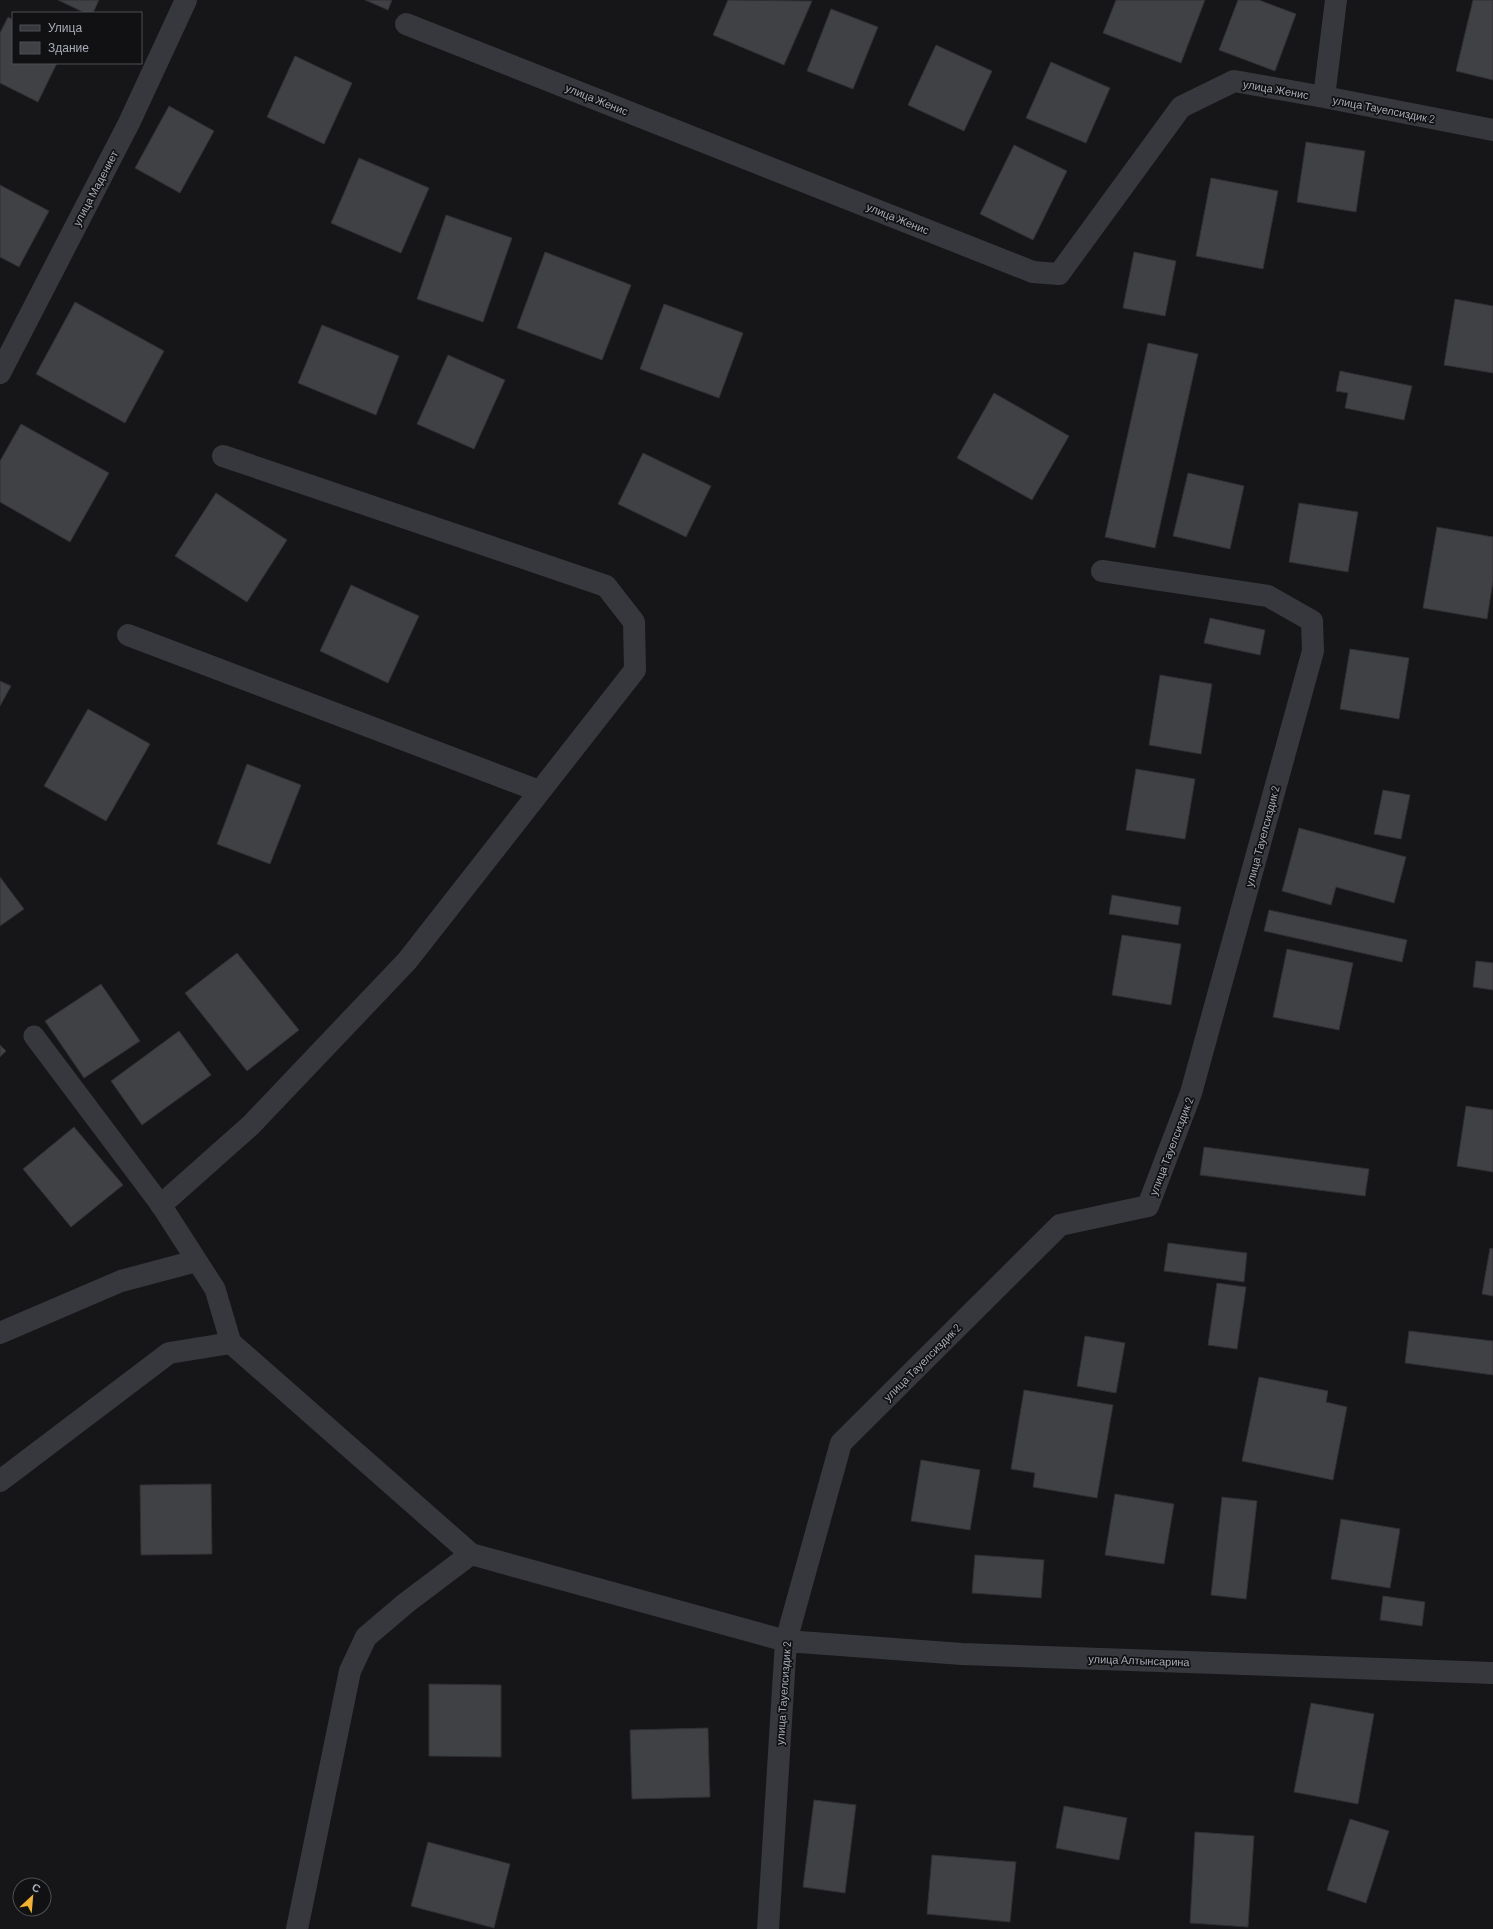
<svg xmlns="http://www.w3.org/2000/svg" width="1493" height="1929" font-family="Barlow,sans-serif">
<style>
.building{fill:#404145;stroke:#303034}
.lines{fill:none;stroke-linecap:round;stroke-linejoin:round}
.service{stroke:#37383d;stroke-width:21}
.minor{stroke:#37383d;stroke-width:22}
.labels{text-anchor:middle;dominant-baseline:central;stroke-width:3.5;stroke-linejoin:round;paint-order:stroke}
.street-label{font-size:11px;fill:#a8adb8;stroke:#111113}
</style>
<rect width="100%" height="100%" fill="#161618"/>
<!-- building -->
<path class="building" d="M58,0h41l-6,13h-8z
M365,0h27l-4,10z
M728,0l84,1 -28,64 -71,-30z
M1116,0h89l-24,63 -78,-30z
M1238,0h21l37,14 -21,57 -56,-21z
M1473,0h20v80l-37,-9z
M831,9l47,18 -25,62 -46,-18z
M8,17l5,3v43h44l-19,39 -38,-19v-50z
M936,45l56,26 -28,60 -56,-26z
M295,56l57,27 -28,61 -57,-27z
M1051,62l59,26 -24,55 -60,-25z
M169,106l45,25 -34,62 -45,-25z
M1306,142l59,9 -9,61 -59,-10z
M1014,145l53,26 -34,69 -53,-26z
M359,158l70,30 -28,65 -70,-30z
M1211,178l67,13 -15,78 -67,-13z
M0,185l49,26 -30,56 -19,-10z
M446,215l66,23 -29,84 -66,-23z
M545,252l86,33 -29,75 -85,-32z
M1134,252l42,9 -11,55 -42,-8z
M1455,299l38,7v67l-49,-8z
M75,302l89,49 -39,72 -89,-49z
M664,304l79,29 -24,65 -79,-29z
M322,325l77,31 -23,59 -78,-32z
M1148,343l50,11 -43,194 -50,-11z
M448,355l57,25 -31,69 -57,-25z
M1340,371l72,15 -8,34 -59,-12 3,-15 -12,-2z
M994,393l75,43 -37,64 -75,-42z
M21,424l88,49 -39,69 -70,-40v-41z
M643,453l68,33 -25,51 -68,-33z
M1188,473l56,13 -14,63 -57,-13z
M216,493l71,47 -40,62 -72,-46z
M1299,503l59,9 -10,60 -59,-10z
M1437,527l56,10v44l-6,38 -64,-11z
M351,585l68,31 -31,67 -68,-32z
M1210,618l55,12 -5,25 -56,-12z
M1350,649l59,9 -10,61 -59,-10z
M1160,675l52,9 -11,70 -52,-9z
M0,681l11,5 -11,20z
M88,709l62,35 -44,77 -62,-35z
M247,764l54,21 -31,79 -53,-20z
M1136,769l59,10 -10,60 -59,-9z
M1383,790l27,5 -9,44 -27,-5z
M1299,828l107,29 -12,46 -58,-16 -5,18 -49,-14z
M0,877l24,32 -24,17z
M1112,895l69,12 -3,18 -69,-11z
M1269,910l138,30 -5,22 -138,-31z
M1122,935l59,9 -10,61 -59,-10z
M1287,949l66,14 -14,67 -66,-13z
M237,953l62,77 -52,41 -62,-78z
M1476,961l17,2v27l-20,-3z
M101,984l39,57 -56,37 -39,-57z
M179,1031l32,44 -69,50 -31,-44z
M0,1045l6,6 -6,6z
M1466,1106l27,4v62l-36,-6z
M74,1127l49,58 -52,42 -48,-58z
M1204,1147l165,22 -4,27 -165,-21z
M1168,1243l79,10 -3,29 -80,-11z
M1490,1248l3,1v47l-11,-2z
M1217,1283l29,4 -9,62 -29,-4z
M1409,1331l84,10v34l-88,-12z
M1085,1336l40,7 -9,50 -39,-7z
M1259,1377l69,14 -2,11 21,5 -14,73 -91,-19z
M1024,1390l89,15 -16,93 -64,-11 2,-14 -24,-4z
M921,1460l59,10 -10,60 -59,-9z
M211,1484l1,70 -71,1 -1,-70z
M1115,1494l59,10 -10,60 -59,-9z
M1222,1497l35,4 -11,98 -35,-4z
M1341,1519l59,10 -10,59 -59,-9z
M975,1555l69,5 -3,38 -69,-5z
M1383,1596l42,6 -3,24 -42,-6z
M429,1684l72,1v72l-72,-1z
M1311,1703l63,11 -16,90 -64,-12z
M708,1728l2,69 -78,2 -2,-69z
M814,1800l42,5 -11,88 -42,-6z
M1064,1806l63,12 -8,42 -63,-12z
M1350,1819l39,12 -23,72 -39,-13z
M1195,1832l59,4 -6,91 -58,-4z
M428,1842l82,22 -16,64 -83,-22z
M932,1855l84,7 -6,60 -83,-8z"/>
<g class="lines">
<!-- service -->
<path class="service" d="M34,1036l127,169 54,84 16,54"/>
<!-- minor -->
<path class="minor" d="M1336,0l-12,97 169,33
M406,24l627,248 26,2 122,-167 53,-26 90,16
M0,373l129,-250 57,-123
M128,635l411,156
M161,1205l90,-80 156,-164 228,-291 -1,-48 -28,-36 -383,-130
M0,1333l121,-52 75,-20
M0,1481l169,-128 62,-10 240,211 315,87 176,13 531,19
M297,1929l53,-258 16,-34 40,-34 65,-49
M768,1929l18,-288 55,-198 219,-218 88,-19 43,-113 122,-442 -1,-30 -44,-25 -166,-25"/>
</g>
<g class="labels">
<!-- street labels -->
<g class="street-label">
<text transform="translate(1276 89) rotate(10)">улица Женис</text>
<text transform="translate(597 99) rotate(22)">улица Женис</text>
<text transform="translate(1384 109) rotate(11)">улица Тауелсиздик 2</text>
<text transform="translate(95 188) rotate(-62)">улица Мадениет</text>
<text transform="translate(898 218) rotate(22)">улица Женис</text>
<text transform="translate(1262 836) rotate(-75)">улица Тауелсиздик 2</text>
<text transform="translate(1171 1146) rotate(-69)">улица Тауелсиздик 2</text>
<text transform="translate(922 1362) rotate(-45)">улица Тауелсиздик 2</text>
<text transform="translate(1139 1660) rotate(2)">улица Алтынсарина</text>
<text transform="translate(783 1693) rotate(-86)">улица Тауелсиздик 2</text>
</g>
</g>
<!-- legend -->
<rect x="12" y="12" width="130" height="52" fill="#111113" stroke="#4d4f55"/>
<rect x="20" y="25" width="20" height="6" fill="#37383d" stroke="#4d4f55"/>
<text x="48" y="32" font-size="12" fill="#a8adb8">Улица</text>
<rect x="20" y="42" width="20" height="12" fill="#404145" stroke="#4d4f55"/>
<text x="48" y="52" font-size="12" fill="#a8adb8">Здание</text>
<!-- north arrow -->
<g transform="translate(32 1897) rotate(26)"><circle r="19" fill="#111113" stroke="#4d4f55"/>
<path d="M0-3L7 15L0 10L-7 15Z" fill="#f2b134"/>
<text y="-6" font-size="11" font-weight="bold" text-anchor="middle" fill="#a8adb8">С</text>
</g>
</svg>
